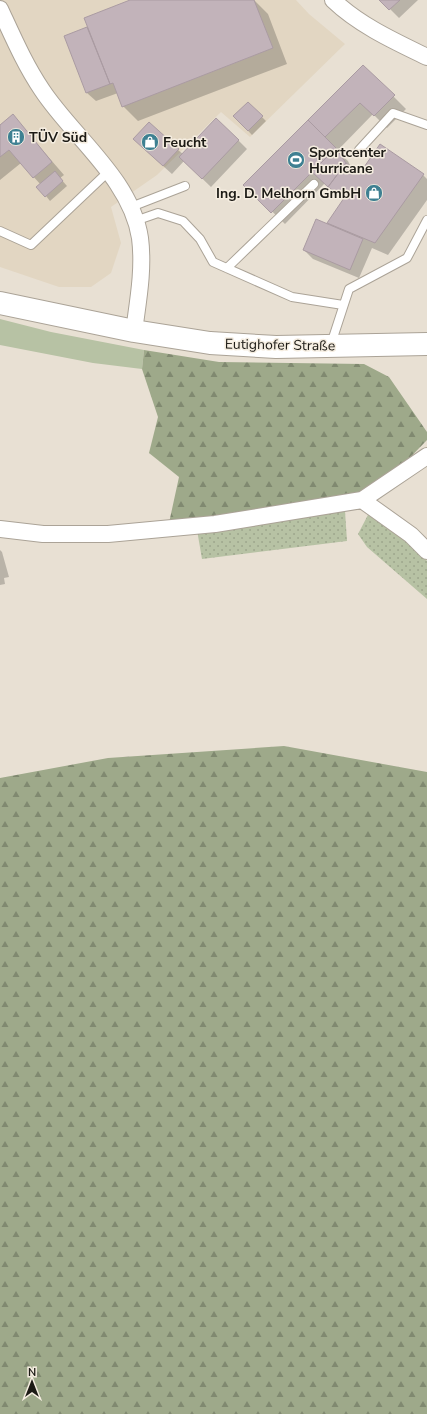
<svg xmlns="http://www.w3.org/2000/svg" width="427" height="1414" font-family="'Nunito Sans',sans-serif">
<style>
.built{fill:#e2d6c2}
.grass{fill:#b7c2a4}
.forest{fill:url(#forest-firs)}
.park{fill:url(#park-dots)}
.shadow{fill:#0003}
.building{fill:#c2b3ba;stroke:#aa9ba2}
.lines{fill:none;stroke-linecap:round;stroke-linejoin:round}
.lane-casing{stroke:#aba397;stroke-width:10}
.street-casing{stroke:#aba397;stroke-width:18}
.secondary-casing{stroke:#aba397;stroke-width:24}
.lane{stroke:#fff;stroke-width:8}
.street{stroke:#fff;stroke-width:16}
.secondary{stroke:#fff;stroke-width:22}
.labels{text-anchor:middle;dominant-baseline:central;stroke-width:3;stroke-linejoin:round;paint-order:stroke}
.poi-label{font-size:14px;font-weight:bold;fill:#1c1a15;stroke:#f5ede0;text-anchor:start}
.street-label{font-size:14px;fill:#1c1a15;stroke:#f5ede0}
</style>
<defs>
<pattern id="forest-firs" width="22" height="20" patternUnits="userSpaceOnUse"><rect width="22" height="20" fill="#9ea98a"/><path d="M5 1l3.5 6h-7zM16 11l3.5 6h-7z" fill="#808970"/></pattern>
<pattern id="park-dots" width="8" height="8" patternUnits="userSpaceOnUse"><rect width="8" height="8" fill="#b7c2a4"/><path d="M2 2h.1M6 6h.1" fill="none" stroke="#9da68c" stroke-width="1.8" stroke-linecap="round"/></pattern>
</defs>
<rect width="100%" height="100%" fill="#e8e0d3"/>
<!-- built -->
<path class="built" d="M0,0h296l13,14 36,30 -95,93 -29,-25 -64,63 -46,32 10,36 -10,30 -20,14h-32l-59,-20z"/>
<!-- grass -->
<path class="grass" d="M0,319l51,13 93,18 -2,19 -49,-6 -93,-18z"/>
<!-- forest -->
<path class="forest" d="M144,350l75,12 145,2 25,13 38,55v8l-37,38 -38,18 -183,27 10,-46 -30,-24 9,-36 -16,-48z
M284,746l143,26v642h-427v-636l108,-20z"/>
<!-- park -->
<path class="park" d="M345,511l2,30 -145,18 -5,-29z
M369,513l47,36 11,12v38l-60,-52 -9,-13z"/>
<!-- shadow -->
<path class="shadow" d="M133,0h121l14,14 19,50 -149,57 -15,-15 -5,-13 -22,8 -9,-8 -22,-56 23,-9z
M381,0h37l-19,18z
M363,66l43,43 -19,19 -14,-14 -36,37 11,10 3,6 9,7 63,1 4,4v21l-39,55 -16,-7 -13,30 -46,-19 -9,-9 27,-24 -3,-3 16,-22 -19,-18 -40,41 -40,-39z
M248,103l18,18 -14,14 -18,-19z
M12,115l52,60 -4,3 7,8 -17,15 -4,-5 -5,-11 -20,-22 -21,17v-54z
M238,140l9,9 -36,38 -27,-26 -12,13 -29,-26 35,2 5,4z
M0,550l2,2 7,25 -5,1 1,6 -5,1z"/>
<!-- building -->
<path class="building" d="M130,0h124l19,48 -151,59 -9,-24 -3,1 -26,-66z
M379,0h21l-11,10z
M87,27l23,57 -24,9 -22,-57z
M363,65l32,30 -21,21 -14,-13 -35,34 -17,-17z
M248,102l15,14 -15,15 -15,-15z
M13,114l39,48 -19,16 -24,-28 -9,7v-32z
M216,118l23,22 -37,39 -23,-22z
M308,120l28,28 -65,65 -28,-28z
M149,122l30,27 -16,17 -30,-27z
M380,144l44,30 -49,69 -48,-20 17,-25 -16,-11 18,-24 14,10z
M336,148l10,15 -18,24 -16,-15z
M55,171l8,10 -18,16 -9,-10z
M316,219l47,20 -13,31 -47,-20z"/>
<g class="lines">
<defs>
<path id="lane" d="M359,150l34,-37 34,12
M131,207l54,-21
M135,221l23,-8 25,8 17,18 13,23 79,35 51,8
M0,231l31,14 77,-73
M227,268l87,-84
M331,344l18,-55 58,-31 20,-38"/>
<path id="street" d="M333,0c26,25 61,41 94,57
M0,9c13,28 25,56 42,81 31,47 89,89 98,148 4,31 -2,63 -6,93
M362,500l49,35 16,16
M0,529l43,5h65l107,-10 147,-24 65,-44"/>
<path id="secondary" d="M0,303l134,28 76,12 66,4 151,-3"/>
</defs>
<!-- lane casing -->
<use href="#lane" class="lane-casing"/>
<!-- street casing -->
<use href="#street" class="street-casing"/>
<!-- secondary casing -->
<use href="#secondary" class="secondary-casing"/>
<!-- lane -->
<use href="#lane" class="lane"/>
<!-- street -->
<use href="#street" class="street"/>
<!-- secondary -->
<use href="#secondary" class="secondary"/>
</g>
<!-- icons -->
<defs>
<symbol id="building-disc" viewBox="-11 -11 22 22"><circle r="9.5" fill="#3e8092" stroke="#f5ede0"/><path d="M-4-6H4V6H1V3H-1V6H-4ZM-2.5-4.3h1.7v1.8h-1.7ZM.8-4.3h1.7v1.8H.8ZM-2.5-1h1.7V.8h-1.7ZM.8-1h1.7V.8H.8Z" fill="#fff"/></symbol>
<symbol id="shop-disc" viewBox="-11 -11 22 22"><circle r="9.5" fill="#3e8092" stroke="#f5ede0"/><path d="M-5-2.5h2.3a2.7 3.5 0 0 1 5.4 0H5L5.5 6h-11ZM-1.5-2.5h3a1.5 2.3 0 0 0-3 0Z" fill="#fff"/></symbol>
<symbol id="stadium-disc" viewBox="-11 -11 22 22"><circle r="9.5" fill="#3e8092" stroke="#f5ede0"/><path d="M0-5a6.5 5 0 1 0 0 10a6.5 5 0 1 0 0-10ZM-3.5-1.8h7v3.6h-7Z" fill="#fff"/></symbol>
</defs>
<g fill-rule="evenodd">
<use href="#building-disc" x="6" y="127" width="20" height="20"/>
<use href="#shop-disc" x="140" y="132" width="20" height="20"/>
<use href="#stadium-disc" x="286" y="150" width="20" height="20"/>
<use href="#shop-disc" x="364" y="183" width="20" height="20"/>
</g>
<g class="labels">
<!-- poi labels -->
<g class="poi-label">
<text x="29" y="137">TÜV Süd</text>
<text x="163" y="142">Feucht</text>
<text x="309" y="152">Sportcenter<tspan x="309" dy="16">Hurricane</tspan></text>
<text x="361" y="193" text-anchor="end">Ing. D. Melhorn GmbH</text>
</g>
<!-- street labels -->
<g class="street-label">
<text transform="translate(280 345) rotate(1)">Eutighofer Straße</text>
</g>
</g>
<!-- north arrow -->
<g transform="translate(32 1382)" stroke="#f5ede0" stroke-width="3" paint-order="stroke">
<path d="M0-3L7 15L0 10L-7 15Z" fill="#1c1a15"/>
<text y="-6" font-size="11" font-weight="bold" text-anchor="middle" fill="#1c1a15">N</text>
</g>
</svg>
